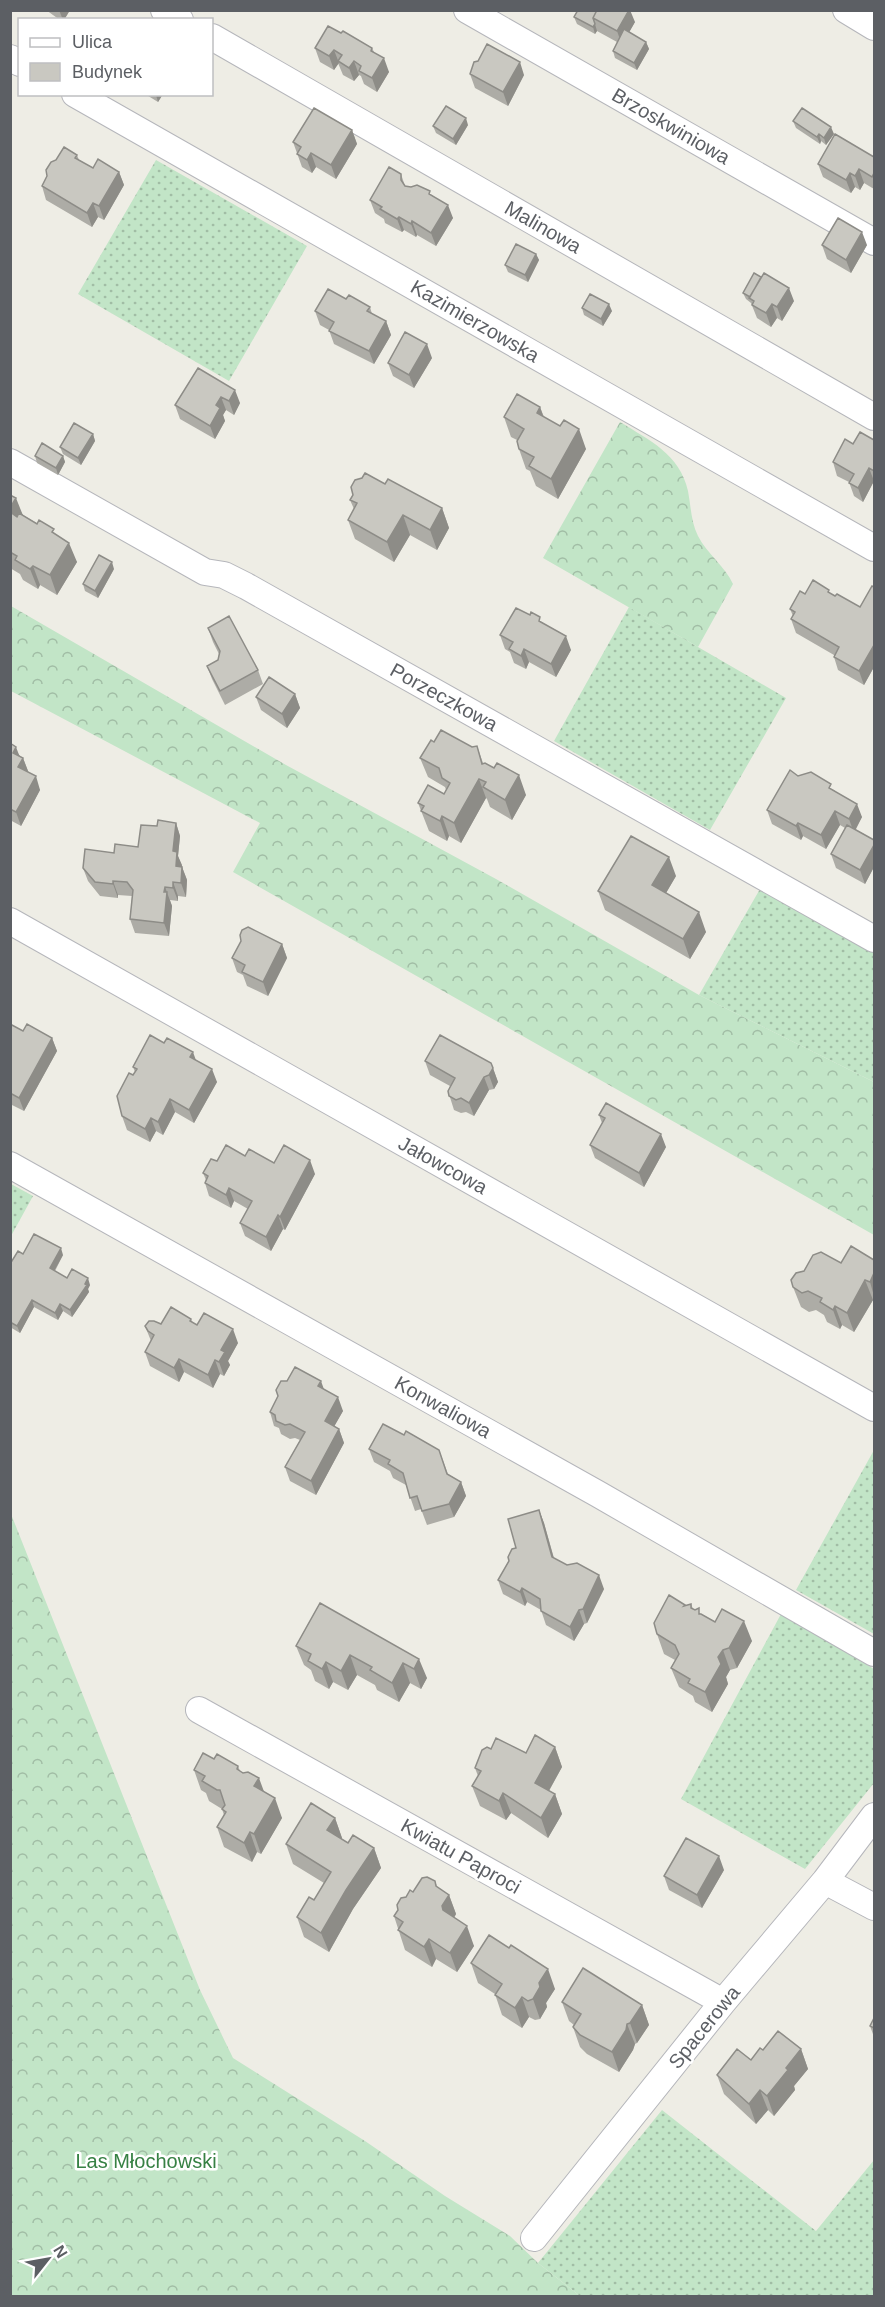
<svg xmlns="http://www.w3.org/2000/svg" width="885" height="2307" font-family="Arial,sans-serif">
<style>
.grass{fill:url(#grass-dots)}
.forest{fill:url(#forest-crowns)}
.lines{fill:none;stroke-linecap:round;stroke-linejoin:round}
.street-casing{stroke:#b5b6bb;stroke-width:28}
.street{stroke:#fff;stroke-width:26}
.wall{fill:#adaca6}
.shaded-wall{fill:#8d8c87}
.building{fill:#c9c8c1;stroke:#8d8c87;stroke-width:1.5}
.labels{text-anchor:middle;dominant-baseline:central;stroke-width:5;stroke-linejoin:round;paint-order:stroke}
.street-label{font-size:20px;fill:#5c5f64;stroke:#fff}
.park-label{font-size:20px;fill:#378144;stroke:#fff}
</style>
<defs>
<pattern id="grass-dots" width="8" height="8" patternUnits="userSpaceOnUse" patternTransform="scale(1.5)"><rect width="8" height="8" fill="#c2e5c7"/><path d="M2 2h.1M6 6h.1" fill="none" stroke="#a1bda5" stroke-width="1.8" stroke-linecap="round"/></pattern>
<pattern id="forest-crowns" width="20" height="18" patternUnits="userSpaceOnUse" patternTransform="scale(1.5)"><rect width="20" height="18" fill="#c2e5c7"/><path d="M2 6a3 3 0 1 1 6 0M12 15a3 3 0 1 1 6 0" fill="none" stroke="#a1bda5"/></pattern>
</defs>
<rect width="100%" height="100%" fill="#eeede5"/>
<!-- grass -->
<path class="grass" d="M156,160l151,86 -78,135 -151,-87z
M629,607l157,91 -76,132 -156,-89z
M760,889l114,64v129l-175,-87z
M11,1184l22,12 -22,40z
M874,1450v184l-78,-44z
M781,1614l93,55v114l-69,86 -124,-70z
M662,2110l154,121 58,-71v136h-294l-42,-33z"/>
<!-- forest -->
<path class="forest" d="M620,422c29,18 60,32 68,69 3,16 3,31 10,45 9,18 27,30 35,48l-35,63 -155,-89z
M11,606l275,159 210,114 203,116 175,87v153l-641,-363 27,-49 -249,-132z
M11,1514l189,476 33,68 132,83 80,55 65,40 28,27 42,33h-569z"/>
<g class="lines">
<defs>
<path id="street" d="M164,10l16,10
M467,10l407,232
M846,10l28,17
M212,37l662,380
M10,58l10,5
M75,94l799,454
M10,462l195,110 19,3 22,11 628,353
M10,921l864,487
M10,1165l588,329 276,159
M199,1710l524,292
M825,1881l49,26
M534,2238l189,-236 102,-121 49,-65"/>
</defs>
<!-- street casing -->
<use href="#street" class="street-casing"/>
<!-- street -->
<use href="#street" class="street"/>
</g>
<!-- wall -->
<path class="wall" d="M46,10h24l-6,10h-4z
M578,10l57,12 -6,10 17,10 3,7 -12,21 -22,-12 -2,-7 4,-9 -20,-11 -2,3 -18,-10 -3,-7z
M341,33l31,15 2,4 15,20 -12,20 -13,-8 -3,-8 -2,-1 -5,6 -11,-6 -5,-12 -4,7 -14,-8 -5,-14z
M478,61l46,14 -16,31 -33,-18 -5,-14z
M145,94h18l-5,8z
M793,121l41,13 -8,11 -5,-4 -1,3 -24,-16z
M468,125l-12,20 -20,-12 -3,-7z
M352,130l5,14 -21,35 -20,-12 -4,6 -10,-6 -9,-25z
M77,155l2,5 14,8 26,4 5,13 -20,35 -6,-3 -6,10 -46,-27 -4,-14z
M874,157v32l-10,-6 -4,7 -5,-3 -4,6 -28,-16 -5,-13z
M401,174l4,12 27,9 21,23 -17,28 -19,-11 -1,2 -12,-7 -2,2 -17,-9 -1,-4 -9,-6 -5,-13z
M822,245h45l-16,28 -24,-14z
M536,254l3,6 -11,22 -20,-10 -3,-7z
M743,293l51,8 -12,20 -5,-3 -6,9 -14,-9 -6,-15 -5,-4z
M346,299l24,8 2,7 14,7 5,14 -17,29 -40,-20 -5,-14 -9,-5 -5,-14z
M582,308l30,3 -9,15 -19,-11z
M432,358l-18,30 -21,-12 -5,-13z
M198,368l42,35 -6,12 -8,-5 -3,5 2,6 -10,18 -35,-20 -5,-14z
M540,407l4,10 42,32 -28,50 -22,-13 -6,-15 -4,-2 -7,-20 -2,-9 -6,-3 -7,-20z
M93,434l2,7 -14,24 -18,-11 -3,-7z
M874,440v41l-11,21 -9,-6 -5,-14 -12,-6 -4,-14z
M35,456h28l2,6 -7,13 -21,-12z
M385,484l57,24 7,20 -12,22 -27,-15 -16,27 -39,-23 -7,-19 6,-11 -4,-9z
M10,495l13,20 34,20 20,27 -20,33 -17,-10 -2,4 -15,-9 -3,-6 -10,-6z
M114,569l-16,29 -13,-7 -2,-7z
M874,587v80l-10,18 -26,-15 -4,-13v-2l-38,-22 -5,-14 2,-3 -3,-7 15,-15h26l29,13z
M542,622l29,28 -15,27 -27,-15 -3,7 -12,-6 -4,-11 -5,-3 -5,-14z
M208,628l50,42 5,14 -38,21 -13,-26 -5,-13 11,-6 1,-6 -6,-12z
M295,694l5,14 -13,20 -26,-18 -5,-13z
M434,742l38,5 5,-1 6,17 43,32 -14,25 -22,-13 -3,-8 -1,-1 -25,45 -12,-7 -2,5 -18,-10 -11,-28 26,-9 2,-4 -1,-3 -17,-10 -8,-19z
M10,743l10,13 3,2 5,13 12,19 -19,36 -11,-6z
M798,776l36,14 28,27 -7,12 19,11v27l-9,17 -29,-16 -5,-14 14,-26 -5,-3 -14,24 -23,-13 -2,4 -29,-16 -5,-14z
M176,823l4,13 -2,20 9,24 -1,17 -8,-1v5l-8,-1 2,6 -3,30 -34,-3 -5,-14 2,-23 -14,-1v3l-18,-2 -12,-15 -5,-13 31,-15 24,-6 19,-21z
M676,876l-10,17 40,39 -16,27 -85,-49 -7,-19z
M282,944l5,14 -19,38 -21,-10 -4,-11 -6,-3 -5,-14z
M10,1024l13,7 29,7 5,13 -33,60 -14,-7z
M195,1060l22,22 -23,41 -19,-11 -12,23 -7,-4 -6,11 -23,-12 -5,-14 11,-41 2,-3 -2,-5z
M425,1061l66,2 7,19 -4,7 -5,1 -15,26 -8,-4 -5,1 -7,-3 -6,-19 2,-5 -20,-11z
M599,1115l67,32 -22,40 -49,-29 -5,-13 12,-22z
M245,1156l70,18 -30,56 -2,-1 -12,22 -26,-15 -5,-13 8,-14 -14,-8 -3,7 -22,-12 -4,-13 1,-3 -3,-7 14,-12z
M23,1254l40,1 -8,16 12,7 23,7 -2,4 1,3 -17,25 -9,-6 -5,9 -24,-13 -14,26 -10,-6v-63z
M874,1260v41l-1,-1 -19,32 -12,-7 -2,4 -13,-7 -3,-7 -8,-5 -7,2 -8,-5 -8,-20 48,-24z
M191,1319l2,4 4,2 41,18 -10,18 2,4 -6,11 -4,-2 -7,14 -29,-16 -5,10 -29,-16 -5,-14 6,-11 -6,-15z
M324,1389l19,22 -9,15 5,3 5,14 -28,52 -26,-14 -5,-14 15,-27 -5,-2 -5,1 -9,-5 -2,-6 -5,-2 -4,-14z
M404,1435l35,15 9,24 13,8 5,14 -12,21 -27,8 -6,-16 -6,2 -9,-26 -13,-7 -3,-7 -16,-9 -5,-13z
M539,1510l5,13 10,35 50,31 -17,34 -3,1 -10,17 -28,-16 -5,-15 -14,-8 -2,4 -22,-12 -5,-14 18,-32z
M320,1603l107,75 -6,11 -11,-6 -11,19 -22,-12 -2,-5 -18,-10 -9,15 -15,-8 -4,7 -14,-8 -4,-11 -7,-5 -8,-19z
M691,1604l2,5 8,5 51,27 -15,27 -7,2 -4,7 2,7 -16,28 -17,-10 -2,-6 -14,-9 -8,-19 4,-8 -11,-6 -7,-20 28,-29 1,1z
M555,1747l7,20 -13,24 6,3 7,20 -14,24 -37,-25 -5,7 -26,-14 -8,-20 6,-10 -3,-8 51,-15z
M214,1759l24,7 2,5 24,21 18,26 -21,36 -4,-2 -5,10 -28,-15 -7,-20 7,-12 -2,-6 -13,-8 -3,-8 -5,-3 -7,-20z
M335,1818l7,20 -1,1 7,4 26,5 7,20 -28,41 -24,43 -25,-15 -7,-20 17,-17 10,-17 -31,-19 -7,-20z
M724,1870l-22,38 -33,-18 -5,-14z
M437,1887l12,8 7,19 -2,4 20,28 -17,26 -21,-13 -4,8 -27,-17 -11,-34 12,-19 7,-5z
M471,1963l84,26 -9,14 1,4 -7,12 -5,1 -6,-3 -7,11 -20,-13 -7,-21 -17,-11z
M562,2002l80,3 7,20 -12,18 -2,1 -2,6 -14,22 -32,-18 -7,-7 -7,-20 1,-2 -5,-4z
M874,2018v19l-4,-11z
M801,2049l7,20 -14,17 1,4 -21,26 -6,-6 -12,14 -32,-30 -7,-19 34,-15 12,-10z"/>
<!-- shaded-wall -->
<path class="shaded-wall" d="M59,10h11l-6,10h-1z
M629,10h1l5,12 -13,23 -5,-14z
M595,24l2,7 -2,3 -2,-7z
M646,42l3,7 -12,21 -3,-7z
M334,50l5,13 -5,7 -5,-14z
M384,58l5,14 -12,20 -5,-14z
M354,61l5,14 -5,6 -5,-13z
M520,62l4,13 -16,31 -5,-14z
M156,94h7l-5,8 -2,-7z
M466,118l2,7 -12,20 -3,-6z
M831,127l3,7 -8,11 -2,-7z
M352,130l5,14 -21,35 -5,-14z
M819,134l2,7 -1,3 -3,-7z
M311,153l5,14 -4,6 -5,-13z
M859,169l5,14 -4,7 -5,-14z
M119,172l5,13 -20,35 -5,-14z
M850,173l5,14 -4,6 -5,-13z
M93,203l5,14 -6,10 -5,-14z
M448,205l5,13 -17,28 -5,-13z
M399,217l5,13 -2,2 -5,-13z
M412,221l5,14 -1,2 -5,-13z
M862,232l5,13 -16,28 -5,-13z
M536,254l3,6 -11,22 -3,-7z
M789,288l5,13 -12,20 -5,-14z
M609,304l3,7 -9,15 -2,-7z
M772,304l5,14 -6,9 -5,-14z
M386,321l5,14 -17,29 -5,-13z
M427,344l5,14 -18,30 -5,-13z
M235,390l5,13 -6,12 -5,-14z
M221,397l5,13 -3,5 2,6 -10,18 -5,-13 6,-21z
M540,407l7,20 -10,-14z
M579,429l7,20 -28,50 -7,-20z
M93,434l2,7 -14,24 -3,-7z
M63,456l2,6 -7,13 -2,-7z
M869,468l5,13 -11,21 -5,-14z
M16,498l8,20 -14,-2v-8z
M442,508l7,20 -12,22 -7,-20z
M403,515l7,20 -16,27 -7,-20z
M69,543l8,19 -20,33 -7,-20z
M112,562l2,7 -16,29 -3,-7z
M33,566l7,19 -2,4 -8,-20z
M566,636l5,14 -15,27 -5,-13z
M874,645v22l-10,18 -5,-14z
M524,649l5,13 -3,7 -5,-13z
M295,694l5,14 -13,20 -5,-14z
M16,747l5,13 2,-2 5,13 -5,9 -10,-27z
M519,775l7,20 -14,25 -7,-20z
M36,776l4,14 -19,36 -5,-14z
M479,779l7,19 -25,45 -7,-20z
M857,804l5,13 -8,16 -5,-14z
M835,811l5,14 -14,24 -5,-14z
M442,816l7,20 -2,5 -7,-20z
M176,823l4,13 -2,20 4,9 -2,14 -4,-13 -3,-15z
M798,823l5,13 -2,4 -5,-14z
M874,845v22l-9,17 -5,-14z
M669,857l7,19 -17,29 -7,-20z
M182,867l5,13 -1,17 -5,-14z
M113,881l5,14v3l-5,-14z
M173,882l5,14v5l-5,-13z
M165,887l7,19 -3,30 -5,-13z
M699,912l7,20 -16,27 -7,-20z
M282,944l5,14 -19,38 -5,-14z
M52,1038l5,13 -33,60 -5,-13z
M193,1052l5,14 -8,-9z
M493,1068l5,14 -4,7 -5,-14z
M212,1069l5,13 -23,41 -5,-13z
M484,1077l5,13 -15,26 -5,-13z
M170,1099l5,13 -12,23 -5,-13z
M151,1118l5,13 -6,11 -5,-13z
M661,1134l5,13 -22,40 -5,-14z
M310,1160l5,14 -30,56 -5,-13z
M229,1188l5,13 -3,7 -5,-13z
M278,1215l5,14 -12,22 -5,-14z
M61,1248l2,7 -11,20 -2,-7z
M874,1273v23l-4,-14z
M88,1278l2,7 -2,4 1,3 -17,25 -2,-7z
M865,1280l8,20 -19,32 -7,-19z
M32,1300l2,7 -14,26 -3,-7z
M60,1304l3,7 -5,9 -3,-7z
M835,1306l7,19 -2,4 -7,-19z
M233,1329l5,14 -10,18 2,4 -6,11 -5,-14 2,-12z
M179,1359l5,13 -5,10 -5,-14z
M215,1360l5,14 -7,14 -5,-13z
M321,1381l5,14 -8,-9z
M338,1397l5,14 -13,23 -5,-13z
M339,1429l5,14 -28,52 -5,-14z
M461,1482l5,14 -12,21 -5,-13z
M539,1510l5,13 13,47 -5,-13z
M599,1575l5,14 -17,34 -4,-14z
M522,1588l5,14 -2,4 -5,-14z
M579,1610l5,14 -10,17 -4,-14z
M744,1621l8,20 -15,27 -8,-20z
M723,1650l7,20 -4,7 2,7 -16,28 -7,-20 13,-35z
M350,1655l7,20 -9,15 -7,-19z
M419,1659l8,19 -6,11 -7,-20z
M326,1662l7,20 -4,7 -7,-20z
M403,1663l7,20 -11,19 -7,-19z
M555,1747l7,20 -20,36 -7,-20z
M259,1778l7,19 -12,-11z
M503,1793l8,20 -5,7 -7,-19z
M555,1794l7,20 -14,24 -7,-20z
M275,1798l7,20 -21,36 -7,-20z
M335,1818l7,20 -8,12 -7,-20z
M250,1832l7,20 -5,10 -8,-19z
M374,1848l7,20 -28,41 -24,43 -8,-19 25,-43z
M719,1856l5,14 -22,38 -5,-13z
M435,1881l7,20 7,-6 7,19 -7,12 -6,-16z
M467,1926l7,20 -17,26 -7,-19z
M429,1939l7,20 -4,8 -8,-20z
M548,1969l7,20 -9,14 1,4 -7,12 -7,-20 6,-16z
M522,1997l7,20 -7,11 -7,-20z
M642,2005l7,20 -12,18 -7,-20z
M627,2024l8,20 -2,6 -14,22 -7,-20z
M801,2049l7,20 -14,17 1,4 -21,26 -7,-20 19,-28z
M760,2090l8,20 -12,14 -7,-20z"/>
<!-- building -->
<path class="building" d="M578,10h19l-4,8 2,6 -2,3 -19,-10z
M597,10h32l-12,21 -24,-13z
M328,26l13,7 2,-2 29,17 -1,3 13,7 -12,20 -13,-7 2,-5 -7,-5 -5,7 -11,-7 4,-6 -8,-5 -5,6 -14,-8z
M624,29l22,13 -12,21 -21,-12z
M487,44l33,18 -17,30 -33,-18 4,-12 4,-1z
M446,106l20,12 -13,21 -20,-13z
M314,108l38,22 -21,35 -20,-12 -4,7 -10,-6 4,-7 -8,-5z
M802,108l29,19 -7,11 -5,-4 -2,3 -24,-16z
M835,134l39,23v16l-2,4 -13,-8 -4,7 -5,-3 -4,7 -28,-16z
M64,147l13,8 -2,3 18,10 5,-9 21,13 -20,34 -6,-3 -6,10 -45,-27 5,-10 -1,-6 5,-8 5,-2z
M389,167l12,7v6l4,6 6,1 6,-2 13,6 -1,3 19,11 -17,28 -19,-12 -1,3 -12,-7 -2,2 -17,-10 2,-2 -12,-7z
M838,218l24,14 -16,28 -24,-15z
M516,244l20,10 -11,21 -20,-10z
M754,273l7,4 -11,20 -7,-4z
M764,273l25,15 -12,19 -5,-3 -6,9 -14,-8 2,-4 -5,-3z
M328,289l18,10 3,-4 21,12 -3,4 19,10 -17,30 -40,-20 5,-9 -19,-11z
M590,294l19,10 -8,15 -19,-11z
M405,332l22,12 -18,31 -21,-12z
M198,368l37,22 -6,11 -8,-4 -5,8 4,3 -10,18 -35,-21z
M517,394l23,13 -3,6 23,13 4,-6 15,9 -28,50 -22,-13 5,-9 -15,-8 -2,-8 7,-12 -20,-12z
M74,423l19,11 -15,24 -18,-11z
M860,432l14,8v31l-5,-3 -11,20 -9,-5 5,-9 -21,-12 12,-23 8,5z
M42,443l21,13 -7,12 -21,-12z
M365,473l20,11 3,-5 54,29 -12,22 -27,-15 -16,27 -39,-22 9,-17 -7,-3 3,-5 -2,-8 4,-7 7,-2z
M10,495l6,3 -6,10z
M10,512l7,5 2,-4 18,11 2,-4 15,9 -2,3 17,11 -19,32 -17,-9 -3,3 -15,-9 2,-4 -7,-4z
M99,555l13,7 -17,29 -12,-7z
M813,580l16,10 -1,2 7,4 2,-2 23,13 12,-21 2,1v58l-15,26 -25,-14 5,-10 -48,-28 4,-7 -5,-3 10,-18 5,3z
M516,608l14,7 1,-3 9,5 -1,4 27,15 -15,28 -27,-15 -3,7 -12,-7 4,-7 -13,-7z
M229,616l29,54 -38,21 -13,-25 11,-6 2,-9 -12,-23z
M269,677l26,17 -13,20 -26,-17z
M441,730l31,17 5,-1 5,18 3,-1 9,5 3,-5 22,12 -14,25 -22,-13 3,-5 -7,-3 -25,44 -12,-7 -2,5 -19,-10 3,-5 -6,-3 10,-18 16,9 6,-11 -8,-5 -3,-10 -19,-10 11,-18 3,2z
M10,743l6,4 -3,6 10,5 -5,9 18,9 -20,36 -6,-3z
M790,770l8,6 13,-4 20,12 -2,4 28,16 -8,15 -14,-8 -14,24 -23,-12 -2,3 -29,-16z
M158,820l18,3 -3,28 4,1 -1,14 6,1 -1,16 -8,-1v6l-8,-1 -1,5h3l-3,31 -34,-4 3,-29 -6,-8 -14,-1v3l-18,-2 -12,-14 2,-19 29,4 1,-9 23,3 3,-22 16,1z
M847,825l27,15v5l-14,25 -29,-16z
M631,836l38,21 -17,28 47,27 -16,27 -85,-48z
M248,927l34,17 -19,38 -21,-10 3,-7 -13,-7 9,-17 -1,-6 2,-5z
M10,1024l13,7 4,-7 25,14 -33,60 -9,-5z
M150,1035l14,8 3,-5 26,14 -3,5 22,12 -23,41 -19,-11 -12,23 -7,-4 -6,11 -23,-13 -5,-20 12,-23 4,2 4,-6 -4,-2z
M440,1035l51,28 2,5 -4,7 -5,2 -15,26 -8,-5 -5,2 -7,-4 -1,-5 7,-13 -30,-17z
M606,1103l55,31 -22,39 -49,-28 15,-27 -6,-3z
M226,1145l19,11 4,-7 25,14 10,-18 26,15 -30,57 -2,-2 -12,22 -26,-14 12,-22 -23,-13 -3,7 -21,-12 3,-7 -5,-3 8,-14 6,2z
M34,1234l27,14 -11,20 17,10 5,-9 16,9 -3,6 2,1 -17,25 -10,-6 -5,9 -23,-13 -15,26 -7,-4v-58l8,-13 5,3z
M851,1246l23,14v13l-4,9 -5,-2 -18,33 -12,-7 -2,4 -13,-8 2,-4 -14,-7 -6,2 -9,-6 -2,-7 5,-7 8,-2 9,-16 8,-3 20,11z
M171,1307l20,12 -1,2 7,4 7,-12 29,16 -12,21 4,2 -6,10 -4,-2 -7,15 -29,-16 -5,9 -29,-16 9,-17 -6,-4 -3,-5 4,-5h5l7,3z
M295,1367l26,14 -3,5 20,11 -13,24 14,8 -28,52 -26,-14 20,-35 -15,-8 -5,1 -9,-4 -1,-6 -5,-3 8,-16 -2,-6 5,-9h6z
M383,1424l21,11 2,-4 33,19 8,24 14,8 -12,22 -27,7 -5,-15 -7,2 -7,-25 -15,-9 2,-4 -21,-11z
M539,1510l13,47 15,8 10,-2 22,12 -16,34 -4,1 -9,17 -29,-16 -1,-12 -18,-11 -2,4 -22,-12 11,-19 -1,-4 4,-8 4,-1 -8,-29z
M669,1595l16,10 -1,1 7,-2v4l4,2 4,-2v6h2l14,8 7,-13 22,12 -15,27 -6,2 -5,7 3,7 -16,28 -17,-9 2,-4 -19,-11 8,-14 -4,-9 -18,-11 -3,-11z
M320,1603l99,56 -5,10 -11,-6 -11,20 -22,-13 2,-3 -22,-12 -9,16 -15,-9 -4,7 -14,-8 3,-7 -15,-8z
M535,1735l20,12 -20,36 20,11 -14,24 -38,-25 -4,8 -27,-15 9,-15 -6,-3 7,-18 5,-3 4,2 5,-11 30,15z
M203,1753l11,6 3,-5 21,12 -1,3 6,4 5,-1 11,6 -5,8 21,12 -21,36 -4,-2 -6,11 -27,-16 9,-15 -4,-3 3,-4 -5,-15h-3l-15,-9 3,-5 -11,-6z
M311,1803l24,15 -8,12 21,13 5,-8 21,13 -28,42 -25,43 -24,-16 12,-20 5,3 17,-28 -45,-28z
M686,1838l33,18 -22,39 -33,-19z
M427,1877l8,4 1,5 13,9 -7,11 1,4 24,16 -17,27 -21,-14 -5,8 -26,-17 5,-8 -9,-6 4,-6 -1,-5 4,-7 5,-1 4,-7 3,2 9,-14z
M489,1935l20,13 2,-3 37,24 -9,14 1,4 -7,12 -5,2 -6,-4 -7,11 -20,-13 7,-11 -31,-21z
M583,1968l59,37 -12,18 -3,1 -1,6 -14,22 -32,-17 -7,-8 8,-13 -19,-12z
M874,2018v10l-4,-2z
M778,2031l23,18 -15,19 2,2 -21,26 -7,-6 -11,14 -32,-29 20,-26 14,11 9,-12 3,2z"/>
<g class="labels">
<!-- street labels -->
<g class="street-label">
<text transform="translate(671 126) rotate(30)">Brzoskwiniowa</text>
<text transform="translate(543 227) rotate(30)">Malinowa</text>
<text transform="translate(475 321) rotate(30)">Kazimierzowska</text>
<text transform="translate(444 697) rotate(29)">Porzeczkowa</text>
<text transform="translate(443 1165) rotate(29)">Jałowcowa</text>
<text transform="translate(443 1407) rotate(29)">Konwaliowa</text>
<text transform="translate(461 1856) rotate(29)">Kwiatu Paproci</text>
<text transform="translate(704 2027) rotate(-51)">Spacerowa</text>
</g>
<!-- park labels -->
<g class="park-label">
<text x="146" y="2161">Las Młochowski</text>
</g>
</g>
<!-- border -->
<rect width="885" height="2307" fill="none" stroke="#5c5f64" stroke-width="24"/>
<!-- legend -->
<rect x="18" y="18" width="195" height="78" fill="#ffffff" stroke="#bebfc1" stroke-width="1.5"/>
<rect x="30" y="38" width="30" height="9" fill="#ffffff" stroke="#bebfc1" stroke-width="1.5"/>
<text x="72" y="48" font-size="18" fill="#5c5f64">Ulica</text>
<rect x="30" y="63" width="30" height="18" fill="#c9c8c1" stroke="#bebfc1" stroke-width="1.5"/>
<text x="72" y="78" font-size="18" fill="#5c5f64">Budynek</text>
<!-- north arrow -->
<g transform="translate(48 2259) rotate(59)" stroke="#ffffff" stroke-width="4.5" paint-order="stroke">
<path d="M0-4.5L10 22L0 15L-10 22Z" fill="#5c5f64"/>
<text y="-9" font-size="16" font-weight="bold" text-anchor="middle" fill="#5c5f64">N</text>
</g>
</svg>
